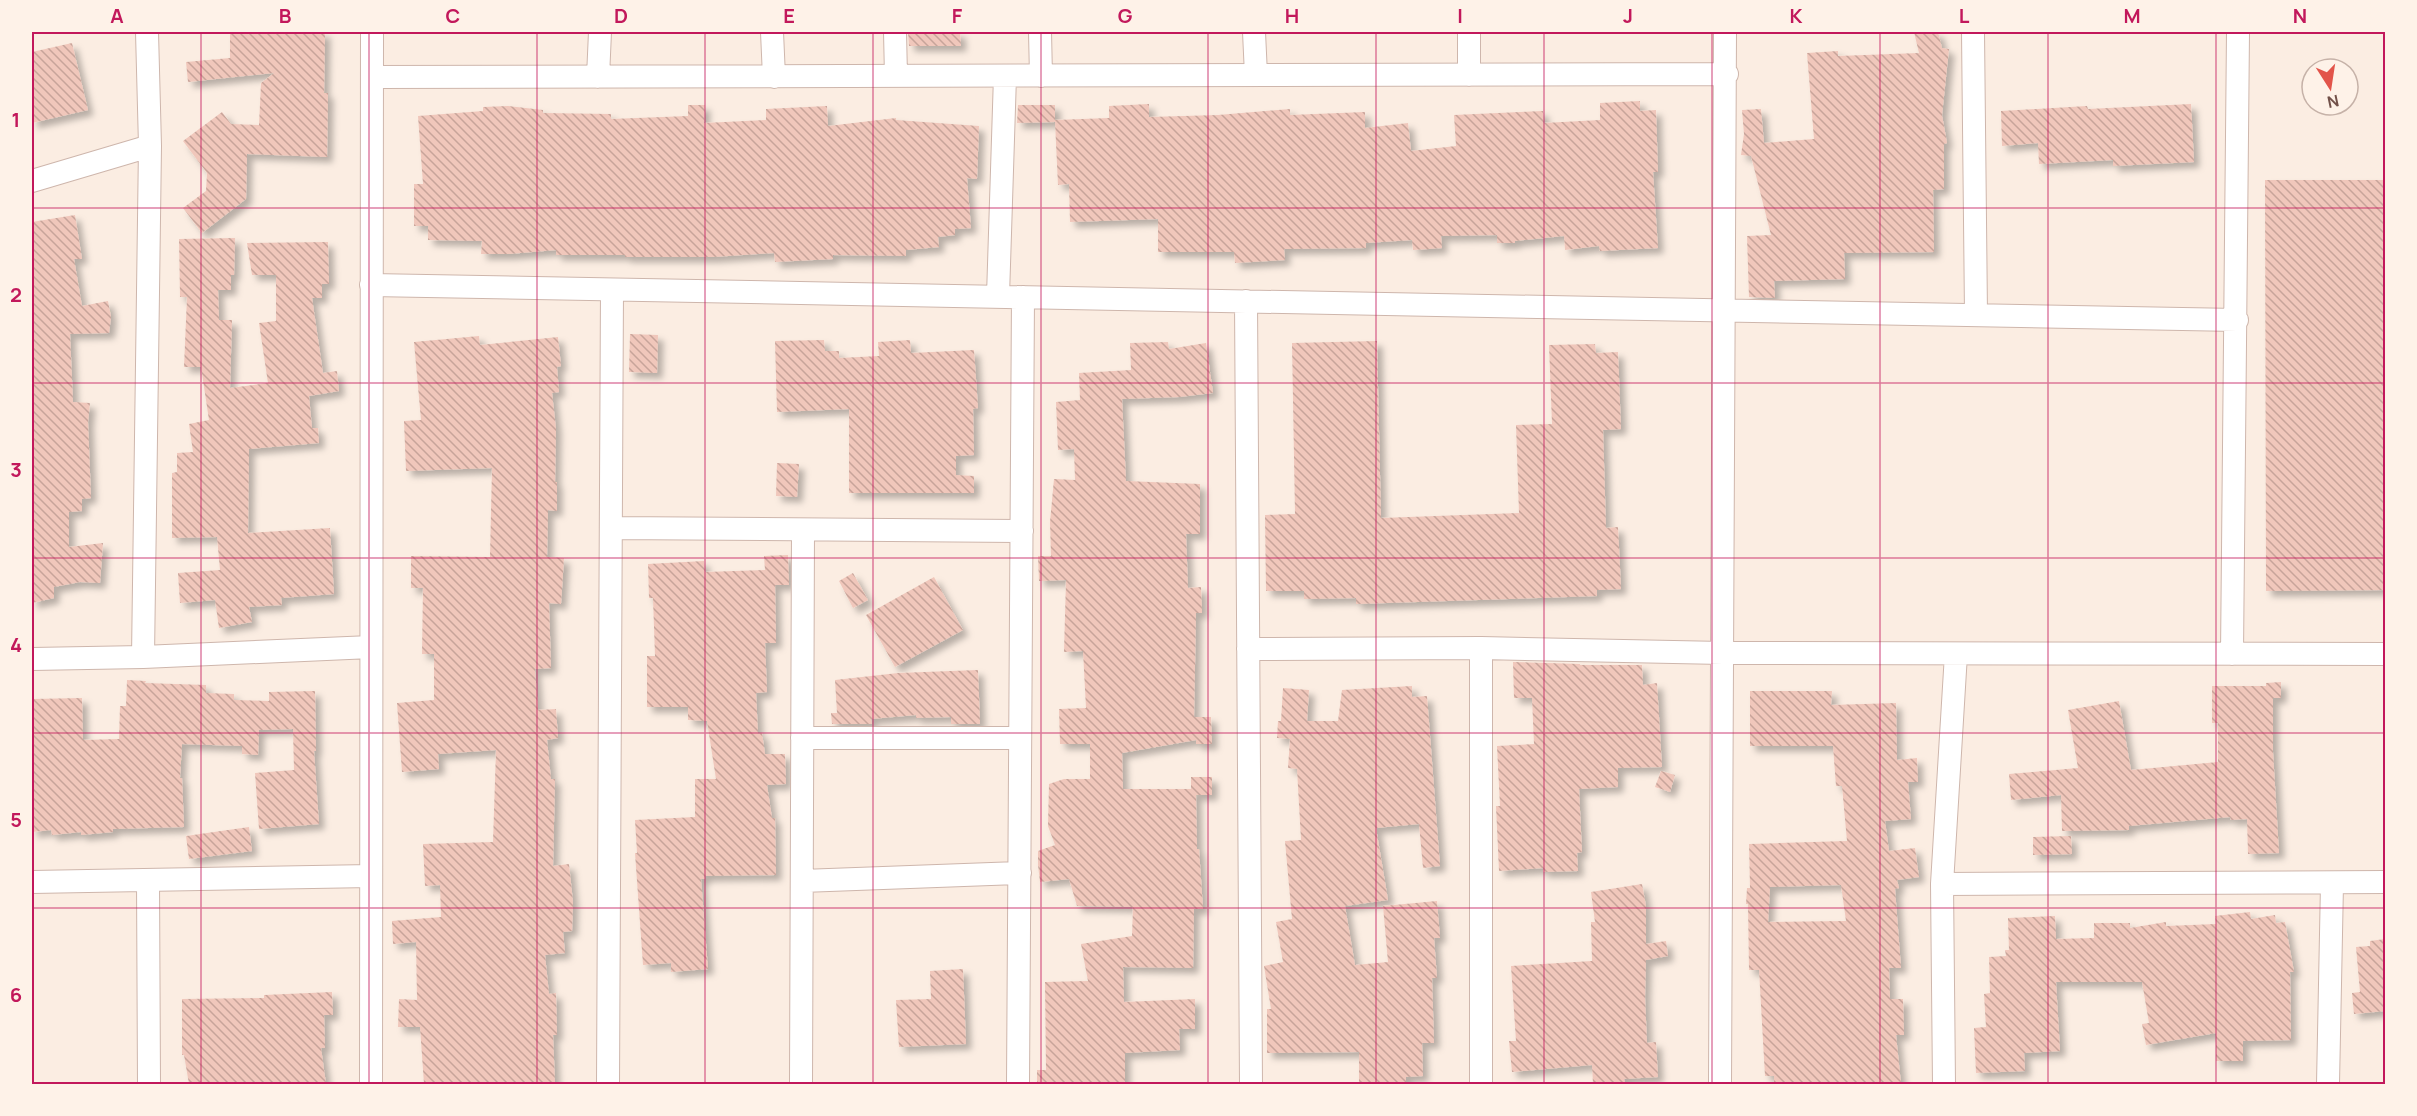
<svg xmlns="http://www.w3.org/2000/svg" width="2417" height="1116" font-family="Manrope,sans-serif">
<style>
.building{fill:url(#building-back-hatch);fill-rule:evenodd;filter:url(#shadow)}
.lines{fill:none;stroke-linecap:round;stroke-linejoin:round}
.street-casing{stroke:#ceb6ac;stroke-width:24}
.street{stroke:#fff;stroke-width:22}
.grid{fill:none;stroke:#c2185b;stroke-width:1.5;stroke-opacity:0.55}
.neatline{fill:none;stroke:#c2185b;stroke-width:2}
.grid-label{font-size:20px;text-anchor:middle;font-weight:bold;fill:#c2185b}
</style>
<defs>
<pattern id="building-back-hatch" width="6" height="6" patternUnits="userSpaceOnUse" patternTransform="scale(1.5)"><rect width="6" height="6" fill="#f0c7bb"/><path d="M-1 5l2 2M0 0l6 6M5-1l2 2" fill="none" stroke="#c7a49a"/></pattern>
<filter id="shadow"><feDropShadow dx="5.5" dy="5.5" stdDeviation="3" flood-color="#0004"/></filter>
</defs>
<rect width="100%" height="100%" fill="#fbede2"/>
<!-- building -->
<path class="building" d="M230,32h95l-1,61h4l-1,64 -80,-3 -1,45 -44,34 -19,-25 23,-17 1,-18 -24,-32 39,-29 9,12 28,1 2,-42 13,-10 -86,9 -2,-20 44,-4z
M908,32h52l1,14h-52z
M1914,32h24l4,16 7,1 -7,66 5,28 -3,1v45l-11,1 1,62 -90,1 1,26 -71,2 1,17 -26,-1 -2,-61 24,-1 -20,-79 -10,-1 3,-21 -2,-24 19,-1 3,34 50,-4 -7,-86 31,-2v5l81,-3z
M72,43l16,67 -56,13v-71z
M1640,101v10l16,-1 2,62h-5l5,76 -58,3 -1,-5 -34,4 -1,-14 -49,5v2h-18v-8l-56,1 1,12 -29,2 -1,-10 -46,3v5l-82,1 1,11 -50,3 -1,-11h-76v-33l-88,3 -1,-38 -11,1 -3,-63 -38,1 1,-18h37v15l54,-2v-12l40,-2v13l69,-2 72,-6v6l75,-3v16l43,-5 3,28 45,-5 -2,-31 89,-4 1,12 56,-3v-17z
M2191,104l3,58 -81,4v-6l-74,4 -1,-21 -36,3 -1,-35 86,-5 1,3z
M688,105h17l-1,18 62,-3v-11l61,-3 1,20 68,-8v2l83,6 -2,53 -10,-1 4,50 -16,1v6l-17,2 1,10 -33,3v6l-73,-1v4l-58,3 -1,-9 -61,4h-88v-2h-69v-5l-47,4h-28l1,-13 -54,-1v-14h-14v-42h9l-5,-68 65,-5v-4l25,-1 35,4v3l68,1v5l77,-3z
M2265,180h120v410l-119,1z
M75,215l7,44h-8l8,47 26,-5 3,16 -2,16 -39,1 3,68 17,1 -2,19 3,76 -9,1v12l-13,1v35l34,-4 -3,40 -20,-1 -26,5v11l-22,5v-381z
M235,238l-1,37h-3v15h-13l1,30h13l-2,68 38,-5 -9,-60 17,-2v-46h-24l-5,-32 81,-1 1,42h-7v14h-10l11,75 14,-2 2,20 -30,5 3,32h6l1,15 -70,6 -1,84 82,-5 4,66 -53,4 1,7 -33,2 3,15 -33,6 -4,-28 -35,3 -2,-30 42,-3 -3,-33 -45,1v-65l5,-1v-19l16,-1 -4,-28 20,-4 -8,-53h-17l3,-70h-7l-1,-58z
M630,334l28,1 -1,38 -28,-1z
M479,336l1,9 78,-8 3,29 -4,1 2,25 -7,1 4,36 -1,53h2v29l-9,-1 -1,47 17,1 -3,46 -12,-1 2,65 -16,1 3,41 18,-1 2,29 -11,2 4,39h4l-2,87 16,-2 4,38 -1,29 -9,1 2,21 -20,2 4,39 7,-1 1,42h-4l2,49h-131l-4,-57h-22l1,-28 18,1 -1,-58 -23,2 -1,-23 49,-4 -1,-32 -15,1 -2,-42 70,-2 3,-92 -58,4 1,15 -37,3 -5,-69 37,-3v-46h-12l1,-66h-12v-32l79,1 2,-89 -86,3 -2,-50 17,-1 -7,-78z
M824,340l1,11h14v7l40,-2 -1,-14 32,-2 1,13 63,-3 4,58 -5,1 1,46 -18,1v19l18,1v17h-125v-84l-72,3 -2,-71z
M1377,341l4,177 138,-5 -3,-88 36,-1 -3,-79 46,-1 1,9 22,-1 3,77 -18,1 3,98 12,-1 3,62 -24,1v6l-241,8v-6l-52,1v-8h-38l-1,-76 30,-1 -3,-171z
M1168,342l1,7 37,-6 7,50 -34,4 -57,2 4,82 74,3v50h-14l2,54 13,-1 1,26h-6l-2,104h17l1,27h-16v-4l-74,13 1,36h68v-12h21v18h-16l1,54h2l4,60h-9l-1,59 -70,-1 1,35 71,-3v30h-16l1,21 -55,3v31h-88v-14h9l-1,-88 43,-1 -7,-37 51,-8 1,-29 -56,-1 -8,-27 -29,3 -2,-17v-14l17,-6 -7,-19 1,-42 15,-5h26v-35h-30l-1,-35 27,-1 -3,-57 -19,1 2,-72 -27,1 -1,-25h13l-1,-34 4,-43 21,1 -1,-31 -16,1 -2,-48 24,-2 -1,-27 52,-3 -1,-27z
M777,463l22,1 -2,33 -21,-1z
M788,555l1,30h-14l1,58h-11l2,49 -11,1 2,41 4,-1 3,21h20l1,30 -19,1 5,33h3l1,57 -71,1v3h-4l7,90 -37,3v-9l-28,2 -8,-112h2l-2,-33 60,-3v-38h21l-9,-58 -19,-1v-13h-41v-51h8l-2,-58h-4l-1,-34 56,-3 1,11 60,-2 -1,-14z
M853,573l15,27 -15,8 -14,-27z
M934,577l29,53 -68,37 -29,-52z
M1513,662l67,2v1h62l1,20 14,-2 5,84 -44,1v19l-39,2 3,63 -5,1 1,18 -35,1v-4l-44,3 -3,-65h4l-3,-60 37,-2 -2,-46h-18z
M978,670l2,54h-29v-7l-35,1v-3l-45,4 1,5h-40l-1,-11h6l-2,-33 63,-7z
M127,680l19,1 -1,2 61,2v8l28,1v6l35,1v-9l46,-1 1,60h-2l5,73 -60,5 -4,-56 39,-3 -1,-41 -34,1 -1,25 -16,-1v-8l-60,-2 -2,34h2l2,49 -71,2v3l-32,3v-3l-29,3 -1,-5 -19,2v-133l50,-1 1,42 36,-1 1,-33h6z
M2281,682v16h-8v54l6,101 -31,1 -1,-35 -16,1 -1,-3 -101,9v4l-67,1 -1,-36 -50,5 -2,-26 69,-6 -10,-58 51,-9 12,69 87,-8v-39h-6v-37h54v-3z
M1412,686v11l15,-1 13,170 -17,2 -4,-44 -43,4 12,72 -43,6 10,59 33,-3 -5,-56 54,-5 3,37h-6l3,40h-5l2,65h-12l1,33 -17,1v7h-47v-32l-92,1v-44h4l-7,-43 19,-4 -7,-40 16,-3 -7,-78 16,-1 -4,-71 -9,-1 2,-29 -13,-1 1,-17h3l2,-33 26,2 -2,31h31l4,-31z
M1750,691h82l-1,14 65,-2 1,57 20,-2 1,24h-10l3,37 -26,2 4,30 26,-3 4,29 -22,3 2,8 -4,1 6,79h-12l1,31h13l1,36h-8l5,49h-127v-8h-9l-6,-106h-10l-1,-66h-2l1,-16h3l-1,-44 98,-3 -5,-55h-6l-3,-40h-83zM1841,885l5,36 -78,1 2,-35z
M1661,771l14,4 -5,17 -15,-5z
M249,827l3,24 -63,8 -3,-23z
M2071,836l1,18 -39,1v-18z
M1642,884l4,22v38l20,-3 2,15 -22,4 -1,37 2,46 9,-1 2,35 -34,2 1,5h-32l-1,-19 -80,7 -3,-31h7l-5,-75 81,-5 -1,-39h4l-4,-30z
M2250,912l1,7 24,-4 1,8 9,-1 9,50h-4l1,68 -48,1v20h-27v-28l-70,12 -4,-21 7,-1 -7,-41h-86l4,69 -36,2 1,18 -49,2 -2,-45 12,-1 -2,-33 6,-1 -1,-36 17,-1 -1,-6h4l-1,-32 47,-2 1,23 38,-1v-15h36v5l36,-6v4l50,-2 -1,-8z
M2385,939v72l-31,3 -2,-21 8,-1 -4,-45 14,-1v-5z
M963,969l3,75 -67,3 -3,-47 35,-1 -1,-28z
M332,992l1,23h-9l1,33h-4l5,36h-137l-5,-29h-2v-56l82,-1v-3z"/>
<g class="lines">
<defs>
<path id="street" d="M772,32l2,45
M895,32l1,44
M1040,32l1,44
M1254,32l2,43
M1973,32l3,282
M1469,75v-43
M372,77l1355,-3
M598,77l2,-45
M32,181l118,-35
M371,285l1866,35
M998,296l7,-220
M1246,301l5,783
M611,528l411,3
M1481,648v436
M1248,649l233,-1 242,5 663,1
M2232,654l6,-622
M143,657l7,-511 -3,-114
M32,659l111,-2 228,-10
M802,738h218
M148,880l1,204
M802,881l218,-8
M32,882l339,-6
M1942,884l444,-2
M371,1084l1,-1052
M608,1084l4,-794
M801,1084l2,-554
M1018,1084l5,-787
M1720,1084l5,-1052
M1944,1084l-2,-200 14,-230
M2328,1084l4,-200"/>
</defs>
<!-- street casing -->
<use href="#street" class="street-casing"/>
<!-- street -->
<use href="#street" class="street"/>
</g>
<!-- grid -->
<path class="grid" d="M201,32v1052M369,32v1052M537,32v1052M705,32v1052M873,32v1052M1041,32v1052M1208,32v1052M1376,32v1052M1544,32v1052M1712,32v1052M1880,32v1052M2048,32v1052M2216,32v1052M32,208h2354M32,383h2354M32,558h2354M32,733h2354M32,908h2354"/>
<!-- border -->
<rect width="2417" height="1116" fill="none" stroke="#fef2e8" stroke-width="66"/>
<!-- north arrow -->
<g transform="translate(2330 87) rotate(168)"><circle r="28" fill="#fef2e8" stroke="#c6b2a8" stroke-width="1.5"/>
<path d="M0-4.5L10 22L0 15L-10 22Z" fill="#e2544a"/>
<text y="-9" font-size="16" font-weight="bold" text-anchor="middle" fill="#725149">N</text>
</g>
<rect x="33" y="33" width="2351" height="1050" class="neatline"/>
<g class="grid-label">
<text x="117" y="23">A</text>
<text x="285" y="23">B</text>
<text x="453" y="23">C</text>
<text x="621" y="23">D</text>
<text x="789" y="23">E</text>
<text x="957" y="23">F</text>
<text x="1125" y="23">G</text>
<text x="1292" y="23">H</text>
<text x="1460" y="23">I</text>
<text x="1628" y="23">J</text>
<text x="1796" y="23">K</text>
<text x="1964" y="23">L</text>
<text x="2132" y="23">M</text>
<text x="2300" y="23">N</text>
<text x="16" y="127">1</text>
<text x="16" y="302">2</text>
<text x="16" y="477">3</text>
<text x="16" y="652">4</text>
<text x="16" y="827">5</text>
<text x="16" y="1002">6</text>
</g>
</svg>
